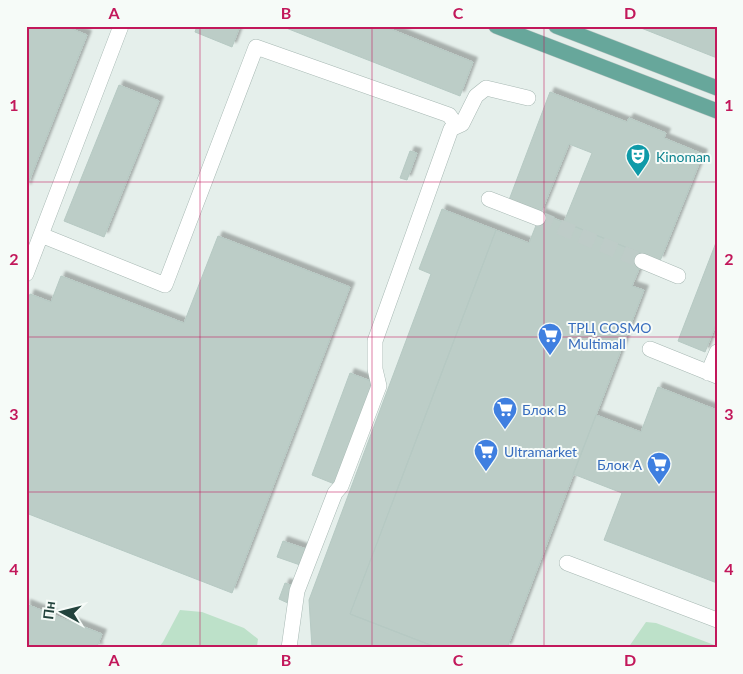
<svg xmlns="http://www.w3.org/2000/svg" width="743" height="674" font-family="Lato,sans-serif">
<style>
.green{fill:#bde1c9}
.building{fill:#bccdc7;stroke:#b6c9c3;filter:url(#shadow)}
.lines{fill:none;stroke-linecap:round;stroke-linejoin:round}
.minor-tunnel{stroke:#beccc8;stroke-width:15;stroke-dasharray:15 8;stroke-linecap:butt}
.minor-casing{stroke:#a7b8b3;stroke-width:16}
.major-casing{stroke:#c1cac8;stroke-width:16}
.minor{stroke:#fff;stroke-width:15}
.major{stroke:#67a79b;stroke-width:15}
.grid{fill:none;stroke:#c2185b;stroke-width:1;stroke-opacity:0.55}
.labels{text-anchor:middle;dominant-baseline:central;stroke-width:4;stroke-linejoin:round;paint-order:stroke}
.culture-label{font-size:14px;fill:#0d838f;stroke:#f6fbf8;text-anchor:start}
.shop-label{font-size:14px;fill:#366cbe;stroke:#f6fbf8;text-anchor:start}
.neatline{fill:none;stroke:#c2185b;stroke-width:2}
.grid-label{font-size:16px;text-anchor:middle;font-weight:bold;fill:#c2185b}
</style>
<defs>
<filter id="shadow"><feDropShadow dx="4.5" dy="-4.5" stdDeviation="1" flood-color="#0004"/></filter>
</defs>
<rect width="100%" height="100%" fill="#e5efeb"/>
<!-- green -->
<path class="green" d="M180,610l22,2 42,16 14,11 -1,7 -2,2h-37l-8,-3 -7,3h-45l5,-6z
M646,622l10,1 61,23v2h-89z"/>
<!-- building -->
<path class="building" d="M26,26h39l22,9 -61,154z
M197,26h43l-8,21 -37,-15z
M281,26h102l90,36 -13,34z
M636,26h81v32z
M119,85l40,16 -55,136 -40,-16z
M550,92l77,30 2,-4 37,15 -2,5 39,16 -43,107 -96,-39 28,-69 -23,-9 -28,69 -32,-13z
M410,151l7,2 -10,27 -7,-2z
M442,209l54,21 -146,384 88,34h-126l-3,-48 122,-326 -12,-5z
M541,213l104,42 -13,31 12,4 -137,358h-69l-88,-34 146,-384 33,13z
M218,236l132,51 -118,306 -206,-80v-208l4,-11 21,8 10,-26 123,47z
M717,240v82l-12,30 -27,-11z
M350,373l26,10 -39,102 -25,-10z
M658,387l59,23v173l-113,-43 18,-47 -49,-19 23,-59 45,17z
M283,541l26,9 -6,16 -26,-9z
M285,583l11,4 -6,17 -11,-5z
M26,604l76,30 -5,13 2,1h-73z"/>
<g class="lines">
<!-- minor-tunnel -->
<path class="minor-tunnel" d="M538,218l104,43"/>
<defs>
<path id="minor" d="M489,199l49,19
M41,235l124,50 91,-238 193,68 8,11
M642,261l36,15
M26,274l95,-248
M650,349l67,27
M708,373l9,-21
M567,563l150,57
M289,648l8,-57 38,-98 6,-7 38,-100 -4,-17v-28l76,-212 11,-5 14,-28 10,-8 42,10"/>
<path id="major" d="M496,26l221,85
M556,26l161,62"/>
</defs>
<!-- minor casing -->
<use href="#minor" class="minor-casing"/>
<!-- major casing -->
<use href="#major" class="major-casing"/>
<!-- minor -->
<use href="#minor" class="minor"/>
<!-- major -->
<use href="#major" class="major"/>
</g>
<!-- grid -->
<path class="grid" d="M200,26v622M372,26v622M544,26v622M26,182h691M26,337h691M26,492h691"/>
<!-- icons -->
<defs>
<symbol id="theatre-pin" viewBox="-11 -11 22 30"><path d="M0 17L-7.5 6A9.5 9.5 0 1 1 7.5 6Z" fill="#0f9aa8" stroke="#f6fbf8"/><path d="M-5-5.5Q0-4 5-5.5V0Q5 5 0 6Q-5 5-5 0ZM-3.3-2.5H-1v1.5H-3.3ZM1-2.5H3.3v1.5H1ZM-2.8 1Q0 5.5 2.8 1Z" fill="#fff"/></symbol>
<symbol id="supermarket-pin" viewBox="-11 -11 22 30"><path d="M0 17L-7.5 6A9.5 9.5 0 1 1 7.5 6Z" fill="#3f7fe0" stroke="#f6fbf8"/><path d="M-6-5.5h2.5l.6 2H6L4.5 2H-2.5L-4.4-4H-6ZM-1.5 3.2a1.3 1.3 0 1 0 .1 0ZM3 3.2a1.3 1.3 0 1 0 .1 0Z" fill="#fff"/></symbol>
</defs>
<g fill-rule="evenodd">
<use href="#theatre-pin" x="624" y="142" width="28" height="38"/>
<use href="#supermarket-pin" x="536" y="321" width="28" height="38"/>
<use href="#supermarket-pin" x="491" y="395" width="28" height="38"/>
<use href="#supermarket-pin" x="472" y="437" width="28" height="38"/>
<use href="#supermarket-pin" x="645" y="450" width="28" height="38"/>
</g>
<g class="labels">
<!-- culture labels -->
<g class="culture-label">
<text x="656" y="156">Kinoman</text>
</g>
<!-- shop labels -->
<g class="shop-label">
<text x="568" y="327">ТРЦ COSMO<tspan x="568" dy="16">Multimall</tspan></text>
<text x="522" y="409">Блок B</text>
<text x="504" y="451">Ultramarket</text>
<text x="642" y="464" text-anchor="end">Блок A</text>
</g>
</g>
<!-- border -->
<rect width="743" height="674" fill="none" stroke="#f6fbf8" stroke-width="55"/>
<!-- north arrow -->
<g transform="translate(62 612) rotate(277)" stroke="#f6fbf8" stroke-width="4" paint-order="stroke">
<path d="M0-4L9 19L0 12L-9 19Z" fill="#22423c"/>
<text y="-8" font-size="14" font-weight="bold" text-anchor="middle" fill="#22423c">Пн</text>
</g>
<rect x="28" y="28" width="688" height="618" class="neatline"/>
<g class="grid-label">
<text x="114" y="19">A</text>
<text x="286" y="19">B</text>
<text x="458" y="19">C</text>
<text x="630" y="19">D</text>
<text x="14" y="111">1</text>
<text x="729" y="111">1</text>
<text x="14" y="265">2</text>
<text x="729" y="265">2</text>
<text x="14" y="420">3</text>
<text x="729" y="420">3</text>
<text x="14" y="575">4</text>
<text x="729" y="575">4</text>
<text x="114" y="666">A</text>
<text x="286" y="666">B</text>
<text x="458" y="666">C</text>
<text x="630" y="666">D</text>
</g>
</svg>
